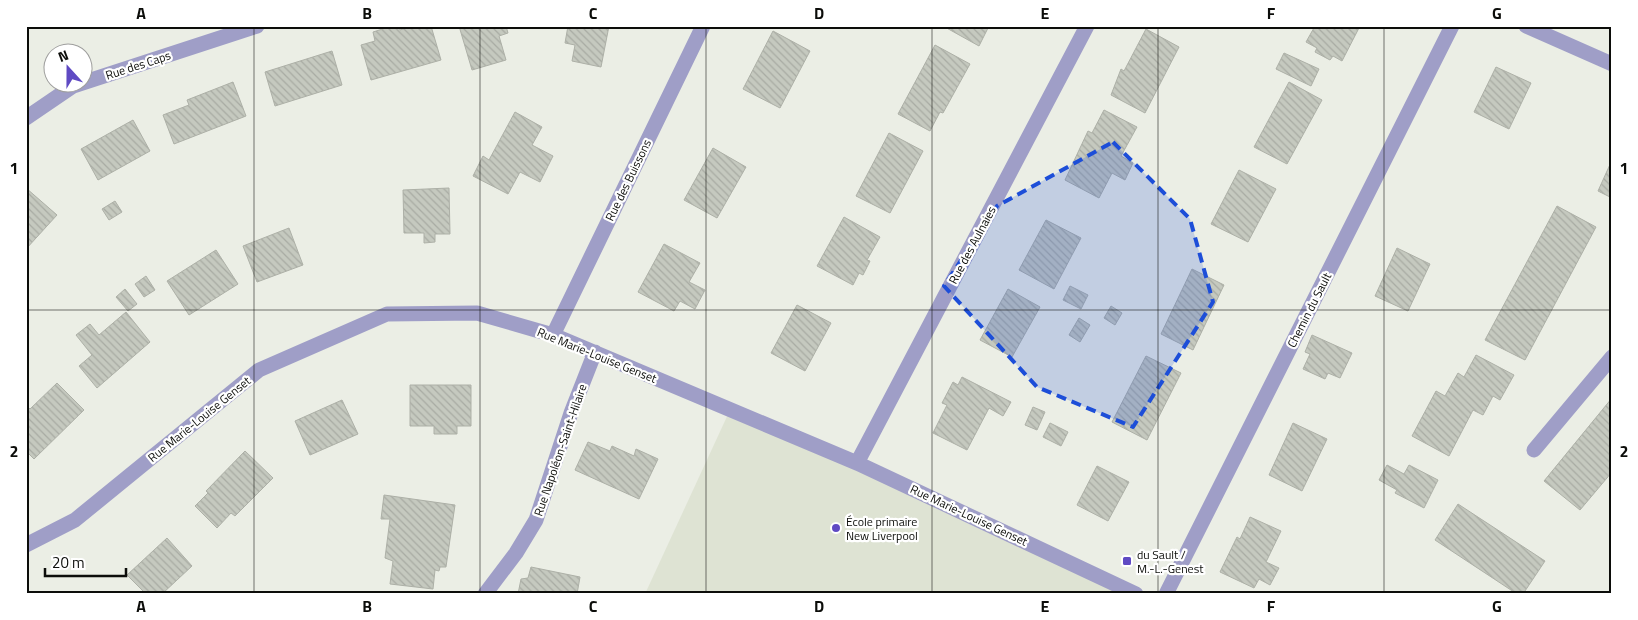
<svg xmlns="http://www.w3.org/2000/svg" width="1638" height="620" font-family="'Titillium Web',sans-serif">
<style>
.built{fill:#dee3d3}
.building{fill:url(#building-back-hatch);stroke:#adb0a7}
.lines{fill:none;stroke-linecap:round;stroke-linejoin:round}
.minor{stroke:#9f9ec7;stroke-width:15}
.marked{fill:#1d4ed8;fill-opacity:0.2;stroke:#1d4ed8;stroke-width:4;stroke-dasharray:10 6;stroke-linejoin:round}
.grid{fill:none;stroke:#0c0d0a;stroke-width:1;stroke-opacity:0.55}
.poi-dot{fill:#5f4ac3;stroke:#fff;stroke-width:2}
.labels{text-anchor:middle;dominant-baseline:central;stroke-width:4.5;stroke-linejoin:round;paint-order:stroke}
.street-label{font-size:12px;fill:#0c0d0a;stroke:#fff}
.poi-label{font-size:12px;fill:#0c0d0a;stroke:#fff;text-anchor:start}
.neatline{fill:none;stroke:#0c0d0a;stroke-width:2}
.grid-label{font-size:16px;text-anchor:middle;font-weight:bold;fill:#0c0d0a}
</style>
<defs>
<pattern id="building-back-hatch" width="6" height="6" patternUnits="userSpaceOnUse" patternTransform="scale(1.25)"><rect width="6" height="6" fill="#c5c9bf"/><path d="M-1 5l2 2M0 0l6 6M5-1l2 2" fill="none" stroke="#a8aba3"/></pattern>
</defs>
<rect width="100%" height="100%" fill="#ebeee5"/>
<!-- built -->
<path class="built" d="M730,410l406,184h-491z"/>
<!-- building -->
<path class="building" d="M392,26h7l1,4 13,-4h18l10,34 -70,20 -10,-35 14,-4 -2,-9z
M459,26h47l2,7 -9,3 7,24 -34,10z
M568,26h41l-8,41 -29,-6 3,-16 -10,-2z
M943,26h46l-10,20z
M1315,26h45l-18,35 -9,-5 -3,4 -15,-8 2,-4 -11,-6z
M1146,29l33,18 -34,66 -34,-18 10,-26 3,2z
M773,31l37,20 -30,57 -37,-19z
M935,45l35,19 -27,49 -3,-1 -10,19 -32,-17z
M332,51l10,34 -67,21 -10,-34z
M1284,53l35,16 -8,17 -35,-17z
M1496,67l35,16 -22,46 -35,-17z
M233,82l13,34 -72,28 -11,-29 26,-10 -2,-5z
M1289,82l33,18 -35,64 -33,-17z
M1104,110l33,17 -16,29 12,7 -8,17 -13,-7 -13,25 -34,-18 23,-49 4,2z
M515,112l27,15 -10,18 21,11 -13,26 -20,-10 -12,22 -35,-18 10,-20 6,4z
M133,120l17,31 -52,29 -17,-31z
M889,133l34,18 -33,62 -34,-17z
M713,148l33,19 -29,51 -33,-18z
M1612,160v38l-14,-7z
M1239,170l37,19 -28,53 -37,-18z
M26,188l31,27 -31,34z
M449,188l1,46h-15v8l-11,1v-10h-20l-1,-43z
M115,201l7,11 -13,8 -7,-11z
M1557,206l39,21 -71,133 -40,-20z
M844,217l36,20 -13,23 3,1 -7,14 -4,-2 -6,12 -36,-19z
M1046,220l35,18 -27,51 -35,-19z
M289,228l14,37 -46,17 -14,-36z
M664,244l36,19 -11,19 16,8 -10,19 -15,-8 -6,10 -36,-19z
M1397,248l33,16 -22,47 -33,-15z
M216,250l22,34 -49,31 -22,-34z
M1192,269l32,16 -31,65 -32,-16z
M146,276l9,14 -11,7 -9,-13z
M1070,286l18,9 -7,14 -18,-9z
M125,289l12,15 -9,7 -12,-14z
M1008,289l32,18 -28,50 -32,-17z
M797,305l34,18 -26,48 -34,-18z
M1111,306l11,7 -7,12 -11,-7z
M126,312l24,30 -53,46 -18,-22 13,-11 -16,-20 14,-11 9,11z
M1079,318l11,7 -10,17 -11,-7z
M1312,335l40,18 -12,25 -12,-5 -3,6 -22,-10 7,-15 -5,-2z
M1476,355l38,20 -14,25 -7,-4 -10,19 -10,-5 -24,46 -37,-20 24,-45 9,5 13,-23 6,4z
M1146,356l35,17 -34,67 -35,-18z
M962,377l49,25 -8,14 -14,-8 -22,42 -34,-17 14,-28 -5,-2 11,-21 5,3z
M57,383l27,27 -50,49 -8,-8v-46l4,4z
M410,385h61v41h-14v8h-23v-8h-24z
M1612,398v74l-32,38 -36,-29z
M342,400l16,34 -48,21 -15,-34z
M1033,407l12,5 -8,18 -12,-5z
M1050,423l18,9 -7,14 -18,-9z
M1293,423l34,16 -25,52 -33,-16z
M588,442l22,9 2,-5 22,10 2,-7 22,10 -19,40 -64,-29z
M245,451l28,27 -38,38 -4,-3 -14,15 -22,-22 13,-13 -2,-2z
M1387,465l17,9 5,-9 29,15 -14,28 -29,-15 2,-3 -18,-10z
M1097,466l32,16 -21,39 -31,-16z
M384,495l71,10 -9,62h-6l-1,4 -4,-1 -2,19 -43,-5 3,-23 -8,-3 5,-39h-9z
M1458,504l87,57 -22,33h-6l-82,-54z
M1250,517l31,14 -15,31 13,6 -9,17 -11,-6 -5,9 -34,-16 17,-35 3,2z
M167,538l25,28 -30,28h-16l-19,-19z
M531,567l49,10 -3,17 -16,-3v3h-43l3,-15 7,-1z"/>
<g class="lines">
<!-- minor -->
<path class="minor" d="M1526,26l86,38
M26,118l47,-32 184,-60
M553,335l150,-309
M1534,450l78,-93
M857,463l230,-437
M26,545l49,-25 184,-150 128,-56 90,-1 76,22 304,128 279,131
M485,594l31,-41 20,-33 35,-107 24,-61
M1166,594l286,-568"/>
</g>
<!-- marked area -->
<path class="marked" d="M1113,142l77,77 23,83 -80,125 -96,-40 -93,-101 53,-80z"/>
<!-- grid -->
<path class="grid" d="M254,26v568M480,26v568M706,26v568M932,26v568M1158,26v568M1384,26v568M26,310h1586"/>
<!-- markers -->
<g class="poi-dot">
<circle cx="836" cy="528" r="5"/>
<rect x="1122" y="556" width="10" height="10" rx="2.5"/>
</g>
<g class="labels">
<!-- street labels -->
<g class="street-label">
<text transform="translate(138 65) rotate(-18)">Rue des Caps</text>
<text transform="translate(628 180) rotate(-64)">Rue des Buissons</text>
<text transform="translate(972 245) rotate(-62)">Rue des Aulnaies</text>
<text transform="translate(1309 310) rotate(-63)">Chemin du Sault</text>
<text transform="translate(597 355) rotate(22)">Rue Marie-Louise Genset</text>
<text transform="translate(199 419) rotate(-39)">Rue Marie-Louise Genset</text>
<text transform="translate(560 450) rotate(-71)">Rue Napoléon-Saint-Hilaire</text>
<text transform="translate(969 515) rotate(25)">Rue Marie-Louise Genset</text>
</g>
<!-- poi labels -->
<g class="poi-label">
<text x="846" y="521">École primaire<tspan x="846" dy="14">New Liverpool</tspan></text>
<text x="1137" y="554">du Sault /<tspan x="1137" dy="14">M.-L.-Genest</tspan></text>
</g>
</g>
<!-- border -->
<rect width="1638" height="620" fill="none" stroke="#ffffff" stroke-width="55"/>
<!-- north arrow -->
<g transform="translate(68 68) rotate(339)"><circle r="24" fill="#ffffff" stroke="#9e9e9d"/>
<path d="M0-4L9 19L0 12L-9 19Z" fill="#5f4ac3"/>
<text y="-8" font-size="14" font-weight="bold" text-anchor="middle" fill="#0c0d0a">N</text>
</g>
<!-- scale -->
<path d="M45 568v8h81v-8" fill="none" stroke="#0c0d0a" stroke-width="2.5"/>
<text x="52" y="568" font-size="15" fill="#0c0d0a" stroke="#ffffff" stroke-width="4" paint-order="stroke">20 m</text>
<rect x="28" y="28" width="1582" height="564" class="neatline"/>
<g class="grid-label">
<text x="141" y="19">A</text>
<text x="367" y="19">B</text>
<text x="593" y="19">C</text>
<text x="819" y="19">D</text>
<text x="1045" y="19">E</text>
<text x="1271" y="19">F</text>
<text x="1497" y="19">G</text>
<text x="14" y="174">1</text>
<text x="1624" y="174">1</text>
<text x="14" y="457">2</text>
<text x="1624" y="457">2</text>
<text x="141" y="612">A</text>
<text x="367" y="612">B</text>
<text x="593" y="612">C</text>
<text x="819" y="612">D</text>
<text x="1045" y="612">E</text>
<text x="1271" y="612">F</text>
<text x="1497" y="612">G</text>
</g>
</svg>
